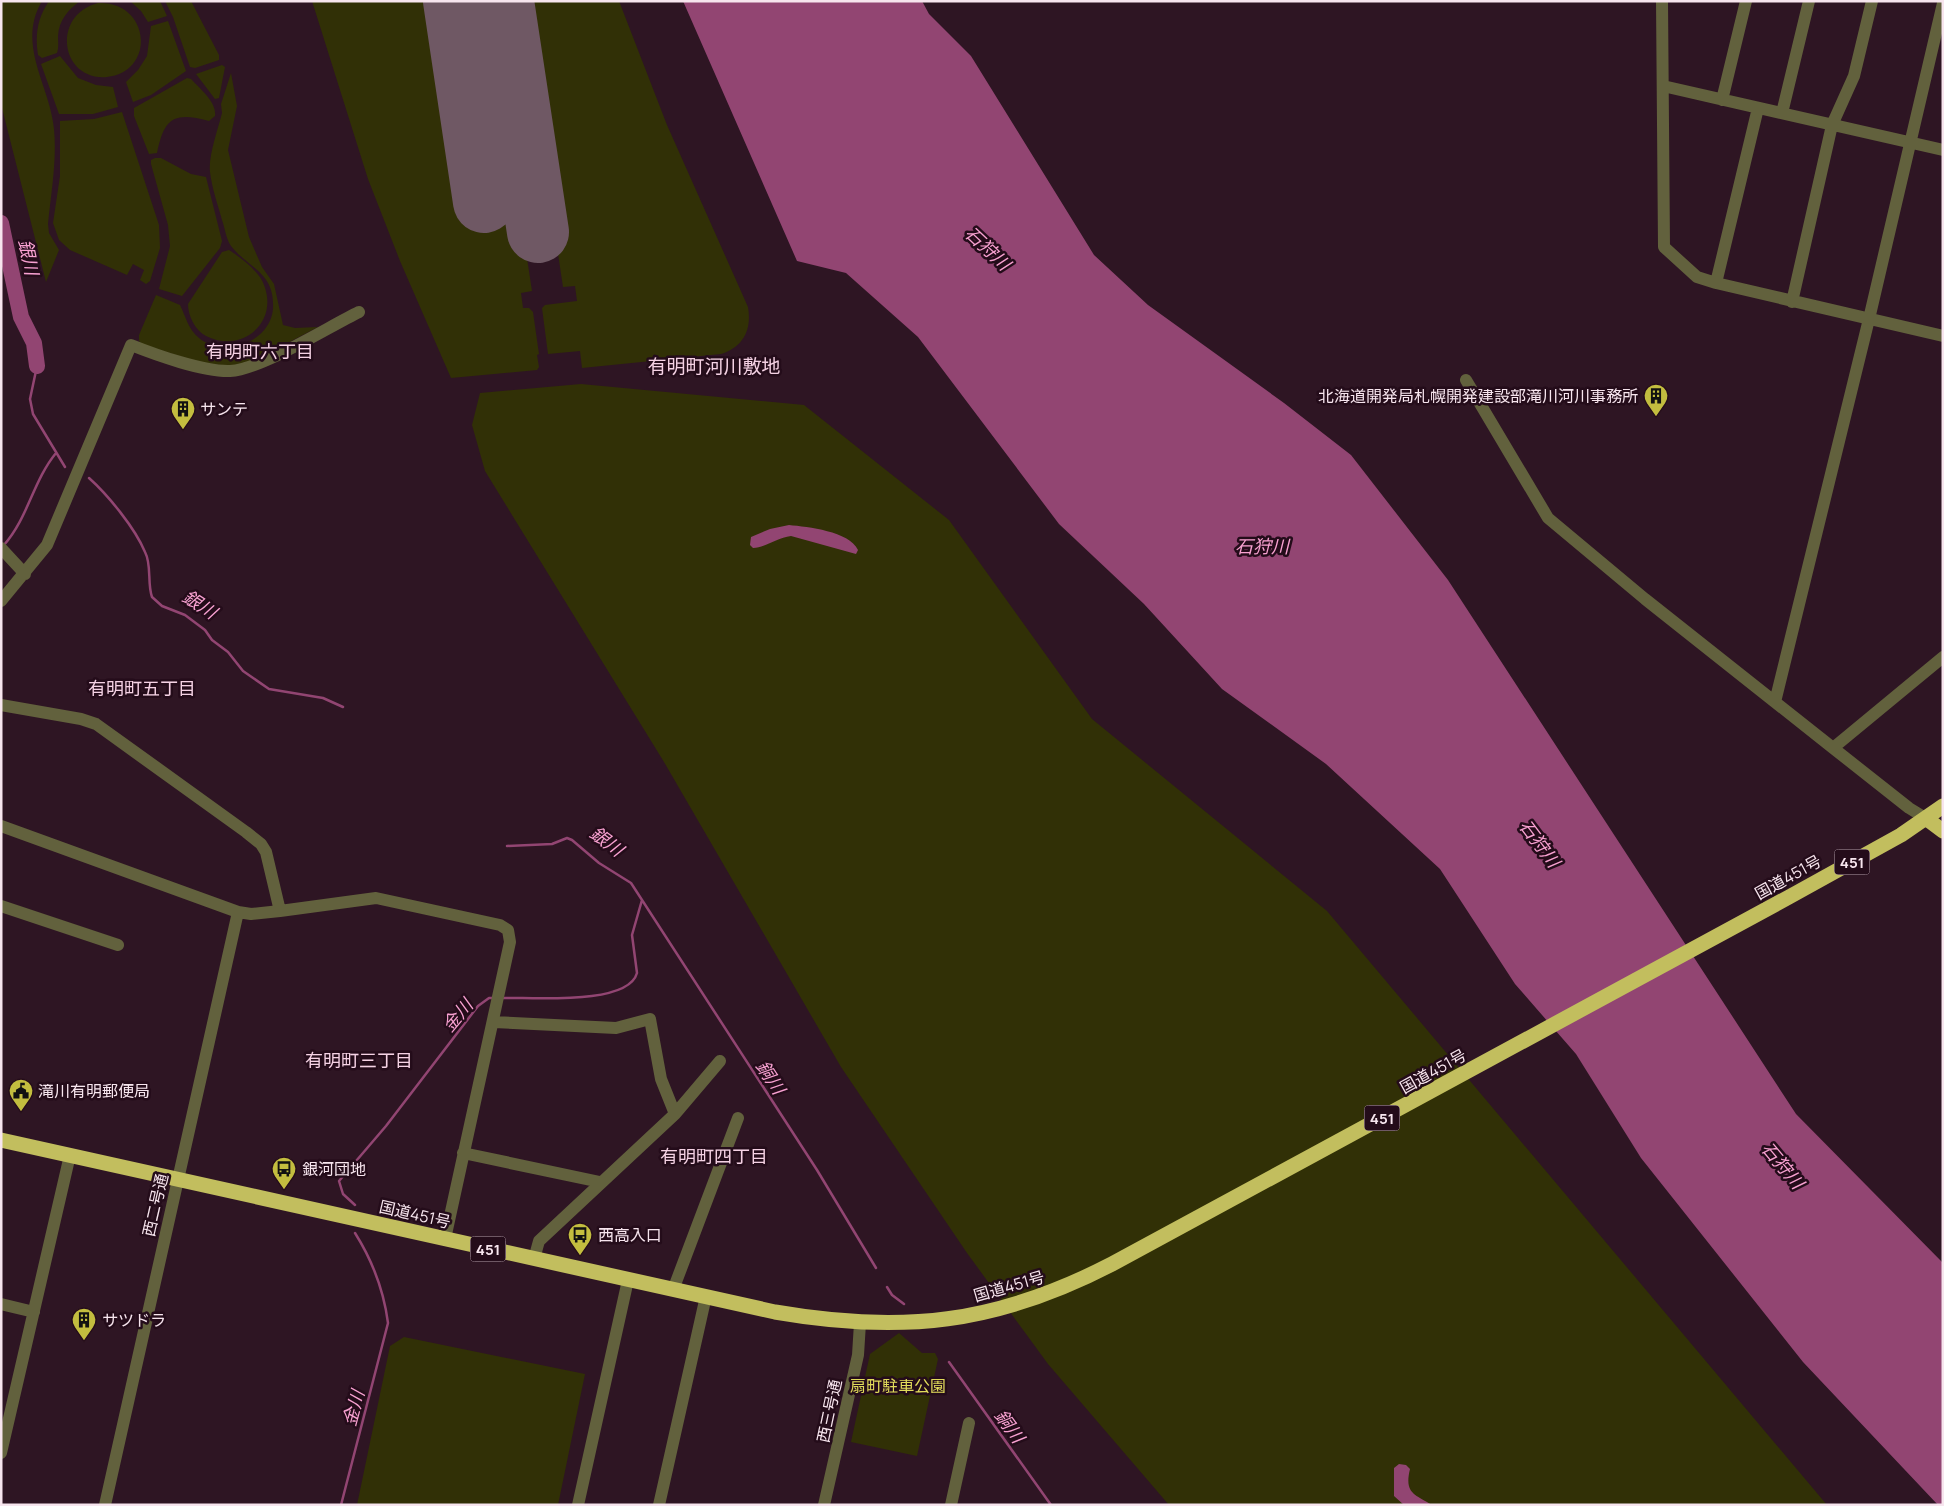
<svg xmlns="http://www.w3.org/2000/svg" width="1944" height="1506" font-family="Manrope,'Noto Sans JP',sans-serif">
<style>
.green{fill:#313006}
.water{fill:#924572}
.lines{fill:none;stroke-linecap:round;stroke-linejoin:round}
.stream{stroke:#924572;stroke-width:2.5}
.river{stroke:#924572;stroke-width:16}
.runway{stroke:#6f5864;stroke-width:62}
.minor{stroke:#62613d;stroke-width:12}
.highway{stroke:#c2be5e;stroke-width:15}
.labels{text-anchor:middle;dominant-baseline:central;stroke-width:5;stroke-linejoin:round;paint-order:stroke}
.shield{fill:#240c1a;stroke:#b8a4ae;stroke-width:1}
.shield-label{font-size:15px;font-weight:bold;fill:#f7e5ee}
.poi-label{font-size:16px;fill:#f7e5ee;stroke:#240c1a;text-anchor:start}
.street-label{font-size:16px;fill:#f7e5ee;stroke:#240c1a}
.park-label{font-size:16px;fill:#e2dc5b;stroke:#240c1a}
.water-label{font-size:18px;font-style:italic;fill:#f8a1d1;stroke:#240c1a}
.neighbourhood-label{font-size:18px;fill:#f5d2e4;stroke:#240c1a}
.quarter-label{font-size:19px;fill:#f5d2e4;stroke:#240c1a}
</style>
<rect width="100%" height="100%" fill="#2e1523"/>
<!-- green -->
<path class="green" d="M1,1h41c-26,44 8,84 12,128 3,32 -3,64 -6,95l1,9 10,17 -13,32 -45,-178z
M49,1h31c-12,9 -21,19 -22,35 0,6 1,11 -1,17l-15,5 -4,-3c-3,-20 -1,-36 11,-54z
M130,1h30l7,15 -19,6 -7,-11z
M165,1h26l28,54v5l-24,8 -5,-1 -17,-50z
M312,1h176l44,290 -11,2 2,15h6l4,4 6,42 -2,1 2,12 -2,3 -86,8 -51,-117 -32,-82z
M492,1h24l36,241 -9,12 -13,-9z
M520,1h99l48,124 81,182c4,23 -5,40 -27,47l-139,14 -2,-17 -32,3 -6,-46 3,-3 32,-4 -2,-15 -12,1z
M98,3c53,-2 58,69 9,74 -47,4 -56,-62 -9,-74z
M168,21l18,50 -35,24 -18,7 -7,-20 12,-12 9,-14 4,-30z
M60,56l18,22 18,7 17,2 5,20 -25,7h-34l-18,-50z
M222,65l3,2 -6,31 -4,1 -19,-25z
M231,73l6,33 -9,44 21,87 13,30 12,17 9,41 12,3 23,-1 -67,35c-36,11 -73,-8 -108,-17l-4,-4v-6l17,-40 24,10c6,12 8,24 19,33 24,20 71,5 74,-29 2,-37 -24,-40 -42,-63 -5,-7 -6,-18 -9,-26 -4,-15 -10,-31 -12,-48 -2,-15 8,-43 12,-59l-1,-9z
M187,78l4,1c9,10 26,23 24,37l-6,5c-36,-10 -45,-2 -52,32l-8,1 -15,-38v-8z
M122,112l37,113 1,23 -10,33 -4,3 -6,-4 4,-10 -11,-6 -6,11 -57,-25 -11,-10 -6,-17 7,-47v-55l34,-2z
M155,158h6l30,16 15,3 16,64 -2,7 -38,48 -23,-7 11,-43 -2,-21 -17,-61v-4z
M229,250c11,7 31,22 35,35 15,38 -23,69 -58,51 -11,-6 -18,-20 -18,-32l34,-52z
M581,384l223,21 145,115 143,199 235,192 500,594h-658l-121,-141 -81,-111 -126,-186 -177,-305 -179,-291 -13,-46 8,-32z
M899,1333l23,20h13l3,6 -21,97 -66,-14 19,-88z
M404,1337l181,37 -27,131h-201l33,-159z"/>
<!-- water -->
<path class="water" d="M683,1h239l7,13 42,42 123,199 54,50 136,98 67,52 97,125 348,534 147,149v242h-5l-135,-143 -162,-204 -65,-104 -61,-70 -75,-115 -114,-105 -104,-75 -78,-85 -85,-80 -141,-187 -72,-64 -49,-12z
M789,525c19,2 60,6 69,25l-2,4 -65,-18c-14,2 -25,11 -38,12l-3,-3 1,-8 19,-8z
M1399,1464l7,1 4,4c-6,25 5,25 22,36h-28l-10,-9v-28z"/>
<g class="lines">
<!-- stream -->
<path class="stream" d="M37,366l-7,33 3,15 32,53
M89,478c19,17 46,50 56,74 7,13 2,31 7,45l10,9 23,9 20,15 7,10 16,12 15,19 26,18 54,9 20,9
M4,545c24,-27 29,-64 52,-92
M507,846l45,-2 15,-6 5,2 27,23 32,20 186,287 59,98
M502,998c28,-1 126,8 135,-25l-5,-38 10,-35
M355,1205l-12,-11 -4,-13 47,-55 92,-120 11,-8h5
M887,1287l5,8 12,9
M949,1362l102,143
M341,1505l47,-182c-4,-31 -16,-63 -33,-90"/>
<!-- river -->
<path class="river" d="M1,223l20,94 13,26 3,23"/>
<!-- runway -->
<path class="runway" d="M454,1l30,201
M503,1l35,231"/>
<!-- minor -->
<path class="minor" d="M1662,1l2,246 33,30 19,6 227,53
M1663,86l280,64
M1722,100l24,-99
M1782,113l27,-112
M1716,283l42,-175
M1792,302l40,-177 22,-49 18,-75
M1466,380l82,138 97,81 188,149 76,60 18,11
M1,548l24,26
M1,601l46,-56 84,-200c25,10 73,27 99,26 32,-2 98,-44 129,-59
M1775,702l94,-383 74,-316
M1,705l80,14 15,5 150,108 15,12 5,8 14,59
M1833,748l110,-91
M1,826l237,86 13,2 29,-3 96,-13 124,27 8,5 2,12 -65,297
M1,906l117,39
M494,1022l122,6 34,-9 11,60 14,35
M463,1153l137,29
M534,1259l5,-18 136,-127 45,-53
M673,1290l65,-172
M1,1304l33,8
M1,1453l69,-298
M105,1505l133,-593
M578,1505l50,-225
M659,1505l47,-209
M824,1505l34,-150 2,-32
M951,1505l18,-82"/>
<!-- highway -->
<path class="highway" d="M1927,819l16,12
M1,1140l774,172c127,22 221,12 337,-48l677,-367 112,-62 42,-29"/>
</g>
<!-- icons -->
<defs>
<symbol id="building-pin" viewBox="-11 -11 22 30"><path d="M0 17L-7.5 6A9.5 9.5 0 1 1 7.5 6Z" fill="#c3bd3f" stroke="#240c1a"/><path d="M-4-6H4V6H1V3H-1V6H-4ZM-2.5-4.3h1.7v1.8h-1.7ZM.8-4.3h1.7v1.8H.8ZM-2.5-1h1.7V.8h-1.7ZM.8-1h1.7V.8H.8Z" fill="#111"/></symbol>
<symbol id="civic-pin" viewBox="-11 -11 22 30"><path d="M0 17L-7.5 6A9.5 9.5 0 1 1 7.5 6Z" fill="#c3bd3f" stroke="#240c1a"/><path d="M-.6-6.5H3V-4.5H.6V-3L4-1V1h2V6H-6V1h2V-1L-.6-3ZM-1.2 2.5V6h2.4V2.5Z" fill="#111"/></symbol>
<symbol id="bus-pin" viewBox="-11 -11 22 30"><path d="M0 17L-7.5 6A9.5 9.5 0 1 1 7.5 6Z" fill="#c3bd3f" stroke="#240c1a"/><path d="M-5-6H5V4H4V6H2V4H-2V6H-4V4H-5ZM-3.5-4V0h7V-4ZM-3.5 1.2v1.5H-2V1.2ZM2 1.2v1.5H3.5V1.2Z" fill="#111"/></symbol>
</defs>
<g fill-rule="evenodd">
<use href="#building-pin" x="1642" y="382" width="28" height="38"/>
<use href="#building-pin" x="169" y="395" width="28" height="38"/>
<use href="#civic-pin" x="7" y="1077" width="28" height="38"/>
<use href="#bus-pin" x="270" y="1155" width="28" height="38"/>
<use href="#bus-pin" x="566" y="1221" width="28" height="38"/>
<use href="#building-pin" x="70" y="1306" width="28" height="38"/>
</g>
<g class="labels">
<!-- shield labels -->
<g class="shield">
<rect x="1834.5" y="849.5" width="35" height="25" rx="4"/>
<rect x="1364.5" y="1105.5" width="35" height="25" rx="4"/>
<rect x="470.5" y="1236.5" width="35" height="25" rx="4"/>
</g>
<g class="shield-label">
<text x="1852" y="862">451</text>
<text x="1382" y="1118">451</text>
<text x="488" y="1249">451</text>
</g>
<!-- poi labels -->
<g class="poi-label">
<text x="1638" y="396" text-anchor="end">北海道開発局札幌開発建設部滝川河川事務所</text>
<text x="200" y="409">サンテ</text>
<text x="38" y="1091">滝川有明郵便局</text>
<text x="302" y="1169">銀河団地</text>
<text x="598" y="1235">西高入口</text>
<text x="102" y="1320">サツドラ</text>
</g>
<!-- street labels -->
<g class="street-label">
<text transform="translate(1788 877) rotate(-29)">国道451号</text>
<text transform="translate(1433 1071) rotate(-29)">国道451号</text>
<text transform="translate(155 1205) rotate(-77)">西二号通</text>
<text transform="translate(415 1214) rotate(13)">国道451号</text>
<text transform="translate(1009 1286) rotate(-16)">国道451号</text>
<text transform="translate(829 1411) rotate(-78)">西三号通</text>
</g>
<!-- park labels -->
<g class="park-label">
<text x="898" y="1386">扇町駐車公園</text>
</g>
<!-- water labels -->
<g class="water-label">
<text transform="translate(988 248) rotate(43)">石狩川</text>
<text transform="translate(29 257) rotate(78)">銀川</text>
<text x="1262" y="546">石狩川</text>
<text transform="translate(200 604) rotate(33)">銀川</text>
<text transform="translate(607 841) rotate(37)">銀川</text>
<text transform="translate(1540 843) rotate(53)">石狩川</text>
<text transform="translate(457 1015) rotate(-50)">金川</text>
<text transform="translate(771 1077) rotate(57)">銅川</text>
<text transform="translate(1783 1165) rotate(50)">石狩川</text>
<text transform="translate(353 1408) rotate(-75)">金川</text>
<text transform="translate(1010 1426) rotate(54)">銅川</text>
</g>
<!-- neighbourhood labels -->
<g class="neighbourhood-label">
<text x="260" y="351">有明町六丁目</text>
<text x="142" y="688">有明町五丁目</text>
<text x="359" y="1060">有明町三丁目</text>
<text x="714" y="1156">有明町四丁目</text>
</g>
<!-- quarter labels -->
<g class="quarter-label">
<text x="714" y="366">有明町河川敷地</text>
</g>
</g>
<!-- border -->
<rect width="1944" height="1506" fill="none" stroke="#f7e5ee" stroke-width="5"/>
</svg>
